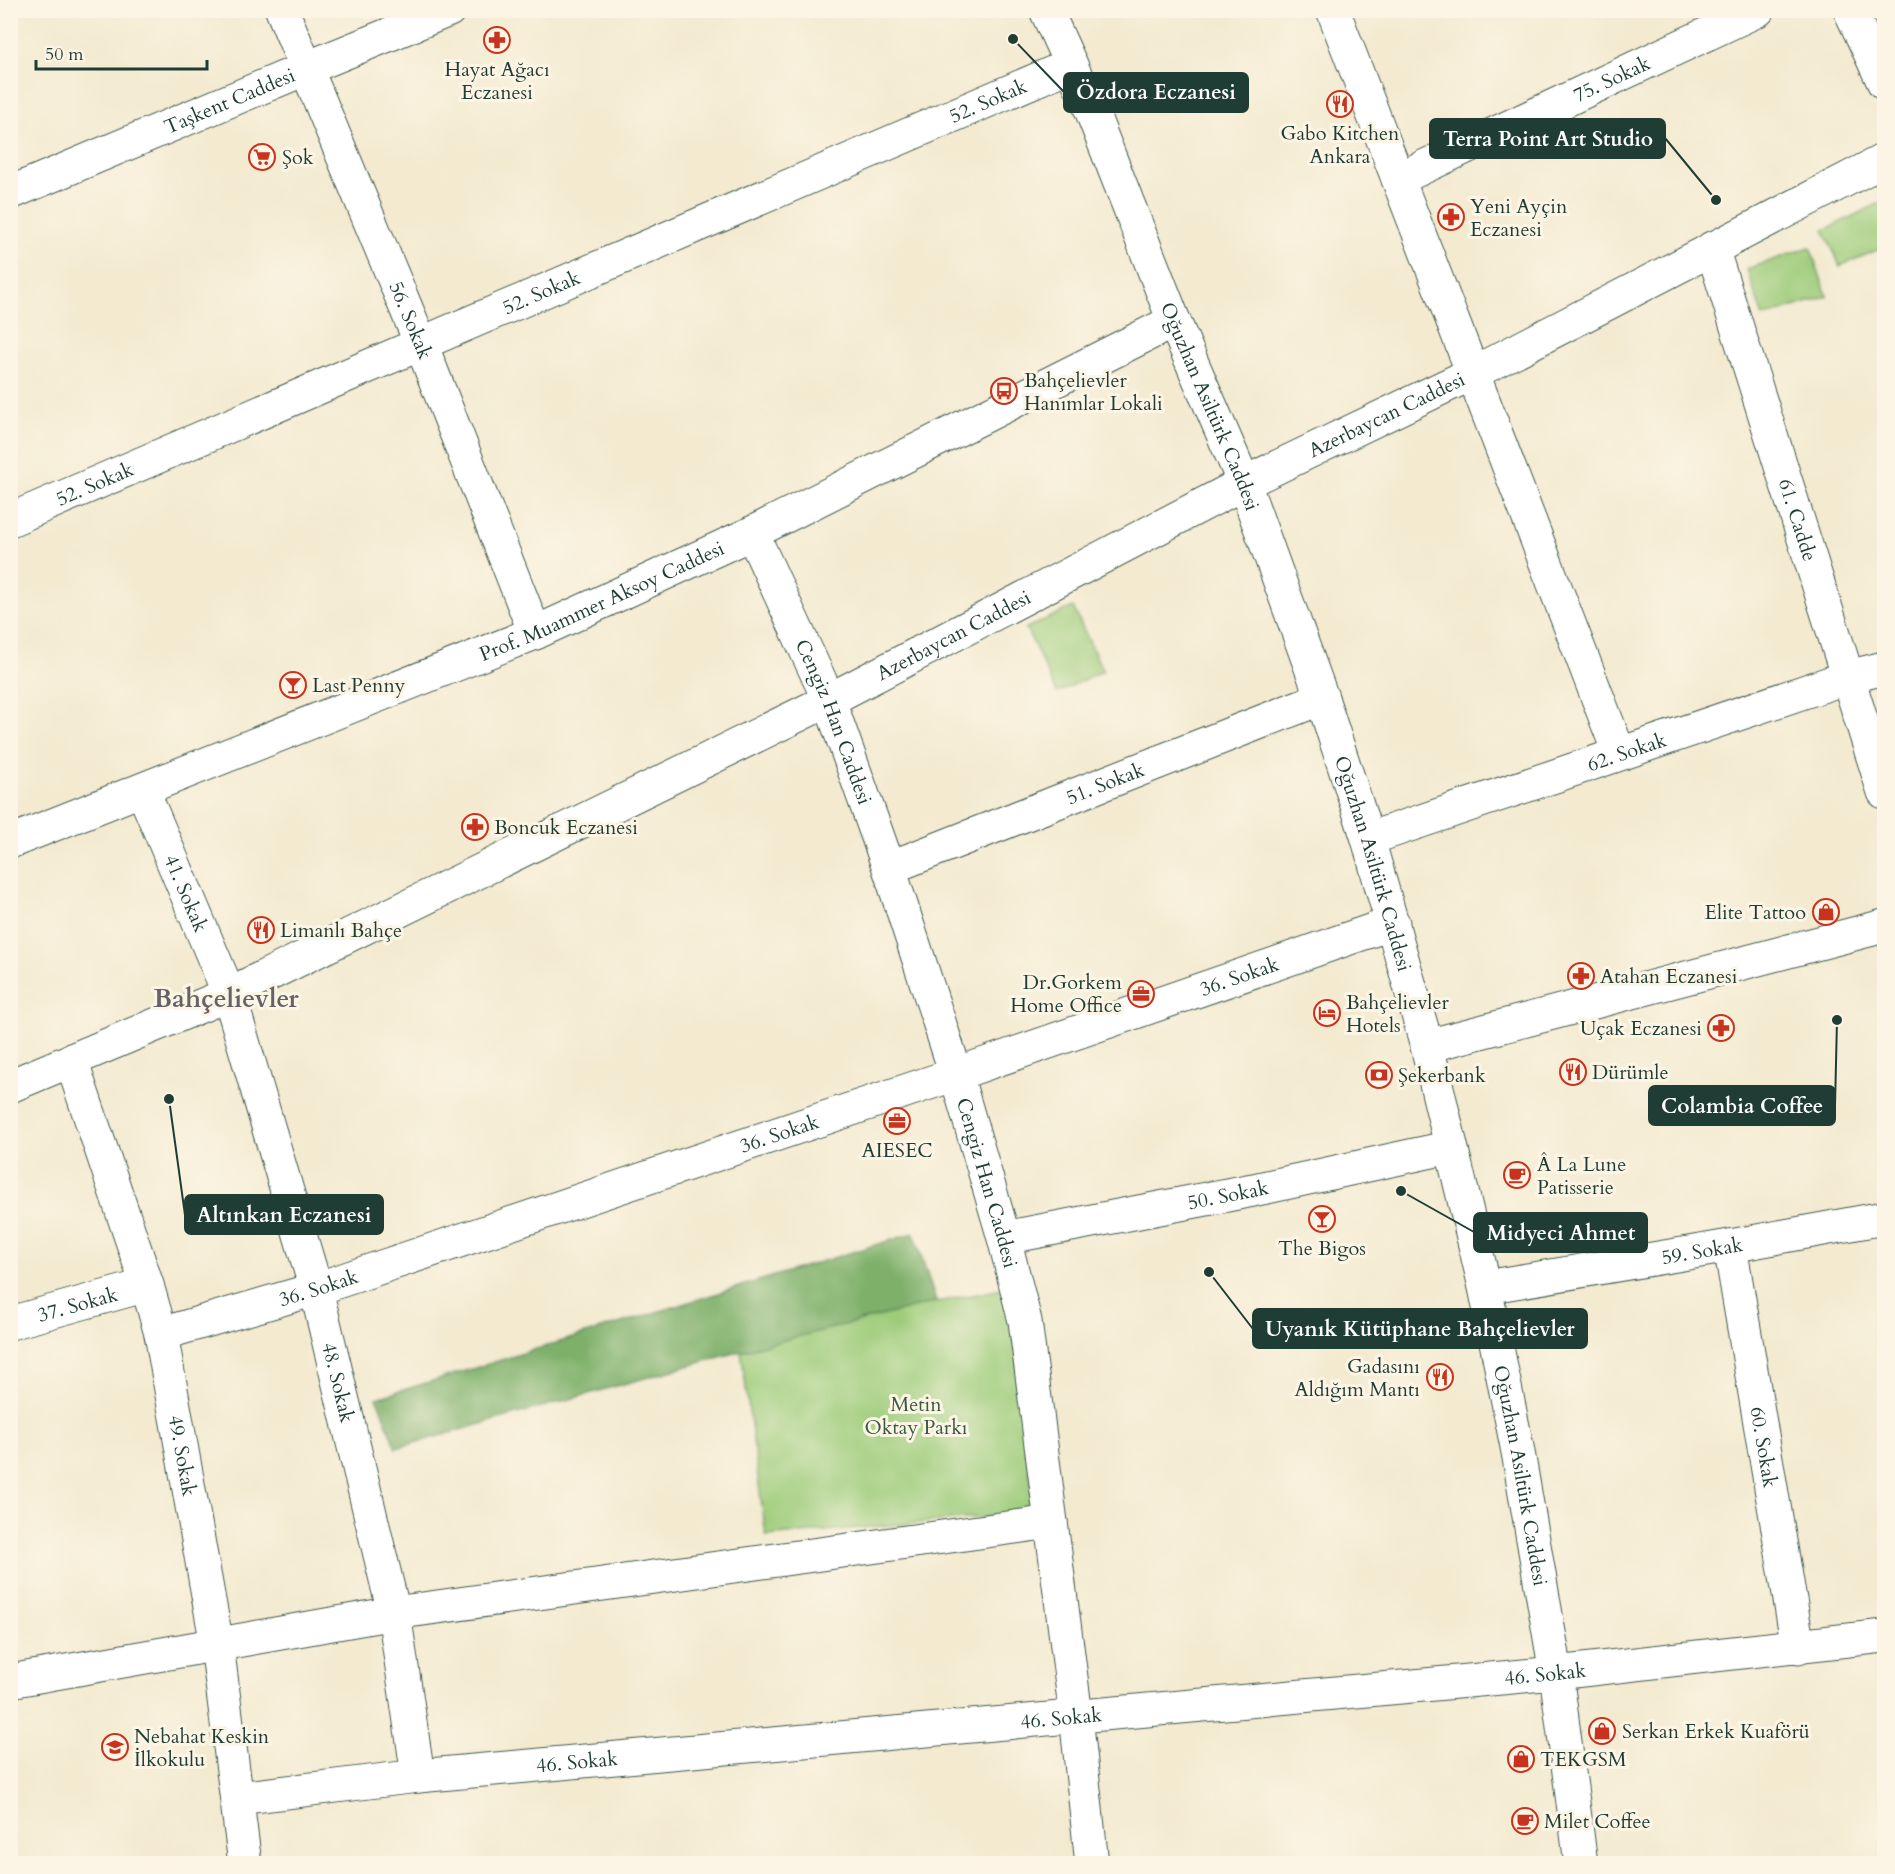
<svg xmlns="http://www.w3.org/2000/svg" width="1895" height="1874" font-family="Cardo,serif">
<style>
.green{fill:#9dcc7a;stroke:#5e8457;stroke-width:1.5}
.forest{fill:#7eb06a;stroke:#4e764f;stroke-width:1.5}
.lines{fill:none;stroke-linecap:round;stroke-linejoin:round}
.minor-casing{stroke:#3f574b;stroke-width:35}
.major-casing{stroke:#3f574b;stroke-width:35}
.minor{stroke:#fff;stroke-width:33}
.major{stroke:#fff;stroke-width:33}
.labels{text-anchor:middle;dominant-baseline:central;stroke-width:6;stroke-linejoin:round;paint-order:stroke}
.poi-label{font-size:20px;fill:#1f3d34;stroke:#fcf5e5;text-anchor:start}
.street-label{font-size:20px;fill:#1f3d34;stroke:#fcf5e5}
.park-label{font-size:20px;fill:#385a42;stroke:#fcf5e5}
.district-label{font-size:26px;font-weight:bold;fill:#6a6068;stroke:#fcf5e5}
.leader{fill:none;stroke:#1f3d34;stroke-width:2}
.callout-dot{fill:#1f3d34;stroke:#fcf5e5;stroke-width:2}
.callout{fill:#1f3d34;stroke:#1f3d34;stroke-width:2}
.callout-label{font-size:21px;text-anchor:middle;font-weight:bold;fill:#fff}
</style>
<rect width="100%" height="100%" fill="#fcf5e5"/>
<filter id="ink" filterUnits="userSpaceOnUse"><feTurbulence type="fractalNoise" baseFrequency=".0167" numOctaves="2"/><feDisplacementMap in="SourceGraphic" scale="12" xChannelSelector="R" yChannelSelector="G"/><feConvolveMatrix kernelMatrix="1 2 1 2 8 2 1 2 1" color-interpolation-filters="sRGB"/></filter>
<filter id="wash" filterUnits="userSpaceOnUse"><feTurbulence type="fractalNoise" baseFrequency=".008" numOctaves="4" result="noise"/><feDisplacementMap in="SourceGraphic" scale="24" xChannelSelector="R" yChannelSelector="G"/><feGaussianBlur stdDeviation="1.35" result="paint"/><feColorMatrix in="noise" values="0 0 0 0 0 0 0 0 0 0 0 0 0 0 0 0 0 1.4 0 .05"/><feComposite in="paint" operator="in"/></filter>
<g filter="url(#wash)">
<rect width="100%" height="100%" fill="#f3ead0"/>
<!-- green -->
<path class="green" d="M1884,201v46l-44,19 -16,-36z
M1810,247l17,49 -64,21 -16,-48z
M1073,607l30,64 -46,22 -31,-65z
M1003,1289l14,64 17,160 -268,23 -25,-185 166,-43z"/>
<!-- forest -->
<path class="forest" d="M914,1233l22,69 -195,49 -345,97 -19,-50z"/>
</g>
<g filter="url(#ink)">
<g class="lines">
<defs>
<g id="minor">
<path id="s1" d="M282,10l139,334 114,289"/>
<path d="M1333,10l286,743"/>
<path d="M1850,10l34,73"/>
<path id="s2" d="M1398,179l360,-169"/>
<path id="s3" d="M10,193l297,-125 142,-58"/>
<path id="s4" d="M1712,248l172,544"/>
<path id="s5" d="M10,520l1061,-455"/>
<path id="s6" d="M752,533l77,167 60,168 67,206 48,164 21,83 51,395 16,148"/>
<path id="s7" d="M143,791l86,203 87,295 78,324 24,163"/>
<path id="s8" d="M1368,839l480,-162 36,-9"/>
<path id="s9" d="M10,842l525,-209 217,-100 422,-212"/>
<path id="s10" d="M889,868l433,-170"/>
<path id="s11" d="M71,1060l76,225 14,49 56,311 28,219"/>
<path id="s12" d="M10,1086l219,-92 600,-294 415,-217 229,-110 411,-213"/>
<path id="s13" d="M1004,1238l249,-48 198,-43"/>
<path id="s14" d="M1730,1246l68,401"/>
<path id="s15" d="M1485,1287l245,-41 154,-28"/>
<path id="s16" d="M10,1323l137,-38"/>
<path id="s17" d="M161,1334l155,-45 640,-215 437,-151"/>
<path d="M10,1681l384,-68 657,-91"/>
<path id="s18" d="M237,1798l181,-22 1138,-103 328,-37"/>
</g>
<g id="major">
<path id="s19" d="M1046,10l44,97 84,214 70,162 78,215 46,141 59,207 58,241 33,165 38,221 25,191"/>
<path d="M1427,1046l457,-120"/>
</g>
</defs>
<!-- minor casing -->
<use href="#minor" class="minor-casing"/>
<!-- major casing -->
<use href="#major" class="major-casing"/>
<!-- minor -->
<use href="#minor" class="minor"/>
<!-- major -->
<use href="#major" class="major"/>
</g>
</g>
<!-- icons -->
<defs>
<symbol id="pharmacy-ring" viewBox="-11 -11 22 22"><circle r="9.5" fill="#fcf5e5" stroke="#c8321e" stroke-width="1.5"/><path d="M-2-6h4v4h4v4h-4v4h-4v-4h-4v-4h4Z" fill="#c8321e"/></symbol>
<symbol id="restaurant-ring" viewBox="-11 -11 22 22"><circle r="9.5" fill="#fcf5e5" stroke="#c8321e" stroke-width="1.5"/><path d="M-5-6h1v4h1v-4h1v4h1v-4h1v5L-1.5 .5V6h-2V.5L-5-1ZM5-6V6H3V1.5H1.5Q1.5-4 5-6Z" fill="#c8321e"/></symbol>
<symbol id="supermarket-ring" viewBox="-11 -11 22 22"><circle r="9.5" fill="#fcf5e5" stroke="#c8321e" stroke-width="1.5"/><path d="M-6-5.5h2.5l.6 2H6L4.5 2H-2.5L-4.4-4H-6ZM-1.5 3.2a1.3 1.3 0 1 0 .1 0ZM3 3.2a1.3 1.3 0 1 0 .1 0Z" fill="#c8321e"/></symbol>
<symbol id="bus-ring" viewBox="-11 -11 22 22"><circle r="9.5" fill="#fcf5e5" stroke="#c8321e" stroke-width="1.5"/><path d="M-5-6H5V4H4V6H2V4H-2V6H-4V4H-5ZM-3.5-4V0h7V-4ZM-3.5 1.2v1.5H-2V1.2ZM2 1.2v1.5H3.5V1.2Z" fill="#c8321e"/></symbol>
<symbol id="bar-ring" viewBox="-11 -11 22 22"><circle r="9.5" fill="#fcf5e5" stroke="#c8321e" stroke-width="1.5"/><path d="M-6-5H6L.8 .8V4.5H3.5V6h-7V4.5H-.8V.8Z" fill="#c8321e"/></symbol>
<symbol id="shop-ring" viewBox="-11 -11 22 22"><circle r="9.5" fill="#fcf5e5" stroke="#c8321e" stroke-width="1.5"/><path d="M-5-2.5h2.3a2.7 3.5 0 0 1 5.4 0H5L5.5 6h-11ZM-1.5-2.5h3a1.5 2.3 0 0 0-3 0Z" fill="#c8321e"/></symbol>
<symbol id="office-ring" viewBox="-11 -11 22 22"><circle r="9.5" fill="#fcf5e5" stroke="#c8321e" stroke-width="1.5"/><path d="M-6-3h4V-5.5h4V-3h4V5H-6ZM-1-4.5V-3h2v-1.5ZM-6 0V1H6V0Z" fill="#c8321e"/></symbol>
<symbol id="hotel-ring" viewBox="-11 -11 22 22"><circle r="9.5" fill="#fcf5e5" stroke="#c8321e" stroke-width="1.5"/><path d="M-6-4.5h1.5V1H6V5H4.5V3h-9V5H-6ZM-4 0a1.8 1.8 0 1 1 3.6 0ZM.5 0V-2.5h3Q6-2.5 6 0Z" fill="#c8321e"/></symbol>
<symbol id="bank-ring" viewBox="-11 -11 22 22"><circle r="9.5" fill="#fcf5e5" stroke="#c8321e" stroke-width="1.5"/><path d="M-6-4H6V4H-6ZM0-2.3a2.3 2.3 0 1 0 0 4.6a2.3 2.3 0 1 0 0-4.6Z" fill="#c8321e"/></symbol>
<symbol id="cafe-ring" viewBox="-11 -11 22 22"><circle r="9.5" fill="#fcf5e5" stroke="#c8321e" stroke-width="1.5"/><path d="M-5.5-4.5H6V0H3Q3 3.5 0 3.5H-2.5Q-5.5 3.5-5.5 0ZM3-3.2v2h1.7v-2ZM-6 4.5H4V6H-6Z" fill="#c8321e"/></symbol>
<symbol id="school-ring" viewBox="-11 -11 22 22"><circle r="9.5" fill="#fcf5e5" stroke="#c8321e" stroke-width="1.5"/><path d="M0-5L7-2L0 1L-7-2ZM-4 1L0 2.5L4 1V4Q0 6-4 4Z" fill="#c8321e"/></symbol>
</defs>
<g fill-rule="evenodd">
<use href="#pharmacy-ring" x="482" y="25" width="30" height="30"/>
<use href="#restaurant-ring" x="1325" y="89" width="30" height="30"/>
<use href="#supermarket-ring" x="247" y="142" width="30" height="30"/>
<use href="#pharmacy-ring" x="1436" y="202" width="30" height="30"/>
<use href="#bus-ring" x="989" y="376" width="30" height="30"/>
<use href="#bar-ring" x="278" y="670" width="30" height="30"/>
<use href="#pharmacy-ring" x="460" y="812" width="30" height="30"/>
<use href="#shop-ring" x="1811" y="897" width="30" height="30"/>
<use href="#restaurant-ring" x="246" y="915" width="30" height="30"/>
<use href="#pharmacy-ring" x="1566" y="961" width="30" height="30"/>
<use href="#office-ring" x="1126" y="979" width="30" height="30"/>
<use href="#hotel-ring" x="1312" y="998" width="30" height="30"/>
<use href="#pharmacy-ring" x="1706" y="1013" width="30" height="30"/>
<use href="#restaurant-ring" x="1558" y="1057" width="30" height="30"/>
<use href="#bank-ring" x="1364" y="1060" width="30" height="30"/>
<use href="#office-ring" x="882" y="1106" width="30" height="30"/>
<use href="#cafe-ring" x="1502" y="1160" width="30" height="30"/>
<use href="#bar-ring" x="1307" y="1204" width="30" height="30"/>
<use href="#restaurant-ring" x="1425" y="1362" width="30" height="30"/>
<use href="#shop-ring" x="1587" y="1716" width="30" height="30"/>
<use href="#school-ring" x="100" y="1732" width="30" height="30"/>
<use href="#shop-ring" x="1506" y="1744" width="30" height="30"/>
<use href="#cafe-ring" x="1510" y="1806" width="30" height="30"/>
</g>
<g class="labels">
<!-- poi labels -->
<g class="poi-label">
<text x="497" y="69" text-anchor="middle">Hayat Ağacı<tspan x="497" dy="23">Eczanesi</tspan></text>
<text x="1340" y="133" text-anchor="middle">Gabo Kitchen<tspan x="1340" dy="23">Ankara</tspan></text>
<text x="282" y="157">Şok</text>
<text x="1470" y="206">Yeni Ayçin<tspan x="1470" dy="23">Eczanesi</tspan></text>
<text x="1024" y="380">Bahçelievler<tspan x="1024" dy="23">Hanımlar Lokali</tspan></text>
<text x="312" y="685">Last Penny</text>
<text x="494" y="827">Boncuk Eczanesi</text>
<text x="1806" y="912" text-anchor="end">Elite Tattoo</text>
<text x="280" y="930">Limanlı Bahçe</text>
<text x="1600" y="976">Atahan Eczanesi</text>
<text x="1122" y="982" text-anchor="end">Dr.Gorkem<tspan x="1122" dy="23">Home Office</tspan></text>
<text x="1346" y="1002">Bahçelievler<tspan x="1346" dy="23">Hotels</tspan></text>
<text x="1702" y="1028" text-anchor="end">Uçak Eczanesi</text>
<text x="1592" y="1072">Dürümle</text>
<text x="1398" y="1075">Şekerbank</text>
<text x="897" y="1150" text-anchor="middle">AIESEC</text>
<text x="1537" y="1164">Â La Lune<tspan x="1537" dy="23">Patisserie</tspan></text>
<text x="1322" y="1248" text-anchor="middle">The Bigos</text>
<text x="1420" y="1366" text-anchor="end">Gadasını<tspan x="1420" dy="23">Aldığım Mantı</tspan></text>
<text x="1622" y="1731">Serkan Erkek Kuaförü</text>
<text x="134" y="1736">Nebahat Keskin<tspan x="134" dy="23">İlkokulu</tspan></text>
<text x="1540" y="1759">TEKGSM</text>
<text x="1544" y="1821">Milet Coffee</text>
</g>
<!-- street labels -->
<g class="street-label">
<text stroke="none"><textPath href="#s2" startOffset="236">75. Sokak</textPath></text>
<text stroke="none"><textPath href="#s3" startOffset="238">Taşkent Caddesi</textPath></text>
<text stroke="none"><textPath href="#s5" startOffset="1064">52. Sokak</textPath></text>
<text stroke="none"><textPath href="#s5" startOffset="578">52. Sokak</textPath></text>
<text stroke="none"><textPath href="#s1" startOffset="336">56. Sokak</textPath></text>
<text stroke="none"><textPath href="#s19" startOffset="429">Oğuzhan Asiltürk Caddesi</textPath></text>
<text stroke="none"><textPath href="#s12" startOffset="1532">Azerbaycan Caddesi</textPath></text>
<text stroke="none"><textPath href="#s5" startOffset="92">52. Sokak</textPath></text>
<text stroke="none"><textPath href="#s4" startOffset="285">61. Cadde</textPath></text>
<text stroke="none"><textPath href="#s9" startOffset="639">Prof. Muammer Aksoy Caddesi</textPath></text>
<text stroke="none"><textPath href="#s12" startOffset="1046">Azerbaycan Caddesi</textPath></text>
<text stroke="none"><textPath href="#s6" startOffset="206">Cengiz Han Caddesi</textPath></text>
<text stroke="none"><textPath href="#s8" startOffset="273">62. Sokak</textPath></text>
<text stroke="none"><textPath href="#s10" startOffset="232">51. Sokak</textPath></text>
<text stroke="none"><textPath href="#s19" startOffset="915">Oğuzhan Asiltürk Caddesi</textPath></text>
<text stroke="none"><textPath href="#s7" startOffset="111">41. Sokak</textPath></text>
<text stroke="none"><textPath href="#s17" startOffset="1136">36. Sokak</textPath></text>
<text stroke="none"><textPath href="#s17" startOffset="650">36. Sokak</textPath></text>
<text stroke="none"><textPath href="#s6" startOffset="692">Cengiz Han Caddesi</textPath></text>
<text stroke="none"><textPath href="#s13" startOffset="228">50. Sokak</textPath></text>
<text stroke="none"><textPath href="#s15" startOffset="220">59. Sokak</textPath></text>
<text stroke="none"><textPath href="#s17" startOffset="164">36. Sokak</textPath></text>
<text stroke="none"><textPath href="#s16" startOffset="70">37. Sokak</textPath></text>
<text stroke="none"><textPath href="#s7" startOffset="624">48. Sokak</textPath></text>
<text stroke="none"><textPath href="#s14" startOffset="204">60. Sokak</textPath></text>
<text stroke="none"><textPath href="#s11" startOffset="412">49. Sokak</textPath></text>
<text stroke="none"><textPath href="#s19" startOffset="1545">Oğuzhan Asiltürk Caddesi</textPath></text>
<text stroke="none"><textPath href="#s18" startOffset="1314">46. Sokak</textPath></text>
<text stroke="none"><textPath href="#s18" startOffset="828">46. Sokak</textPath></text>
<text stroke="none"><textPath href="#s18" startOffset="342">46. Sokak</textPath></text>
</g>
<!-- park labels -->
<g class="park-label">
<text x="916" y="1404">Metin<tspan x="916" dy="23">Oktay Parkı</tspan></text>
</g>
<!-- district labels -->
<g class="district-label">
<text x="226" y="998">Bahçelievler</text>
</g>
</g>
<!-- callouts -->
<path class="leader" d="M1013 39L1064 92M1716 200L1665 138M1837 1020L1835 1106M169 1099L185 1215M1401 1191L1474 1232M1209 1272L1253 1329"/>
<g class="callout-dot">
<circle cx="1013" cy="39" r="6"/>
<circle cx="1716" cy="200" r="6"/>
<circle cx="1837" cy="1020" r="6"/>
<circle cx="169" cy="1099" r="6"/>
<circle cx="1401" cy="1191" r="6"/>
<circle cx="1209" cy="1272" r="6"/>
</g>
<g class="callout">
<rect x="1064" y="73" width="184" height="39" rx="6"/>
<rect x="1430" y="119" width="235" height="39" rx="6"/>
<rect x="1649" y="1086" width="186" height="39" rx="6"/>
<rect x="185" y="1195" width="198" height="39" rx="6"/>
<rect x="1474" y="1213" width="173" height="39" rx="6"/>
<rect x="1253" y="1309" width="334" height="39" rx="6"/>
</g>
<g class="callout-label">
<text x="1156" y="99">Özdora Eczanesi</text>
<text x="1548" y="146">Terra Point Art Studio</text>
<text x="1742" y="1113">Colambia Coffee</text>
<text x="284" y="1222">Altınkan Eczanesi</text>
<text x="1561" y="1240">Midyeci Ahmet</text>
<text x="1420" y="1336">Uyanık Kütüphane Bahçelievler</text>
</g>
<!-- margin -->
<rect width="1895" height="1874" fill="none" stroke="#fcf5e5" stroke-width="36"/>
<!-- scale -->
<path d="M36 60v9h171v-9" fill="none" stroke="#1f3d34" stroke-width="3"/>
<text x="45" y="60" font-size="18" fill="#1f3d34" stroke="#fcf5e5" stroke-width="4.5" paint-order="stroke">50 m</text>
</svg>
